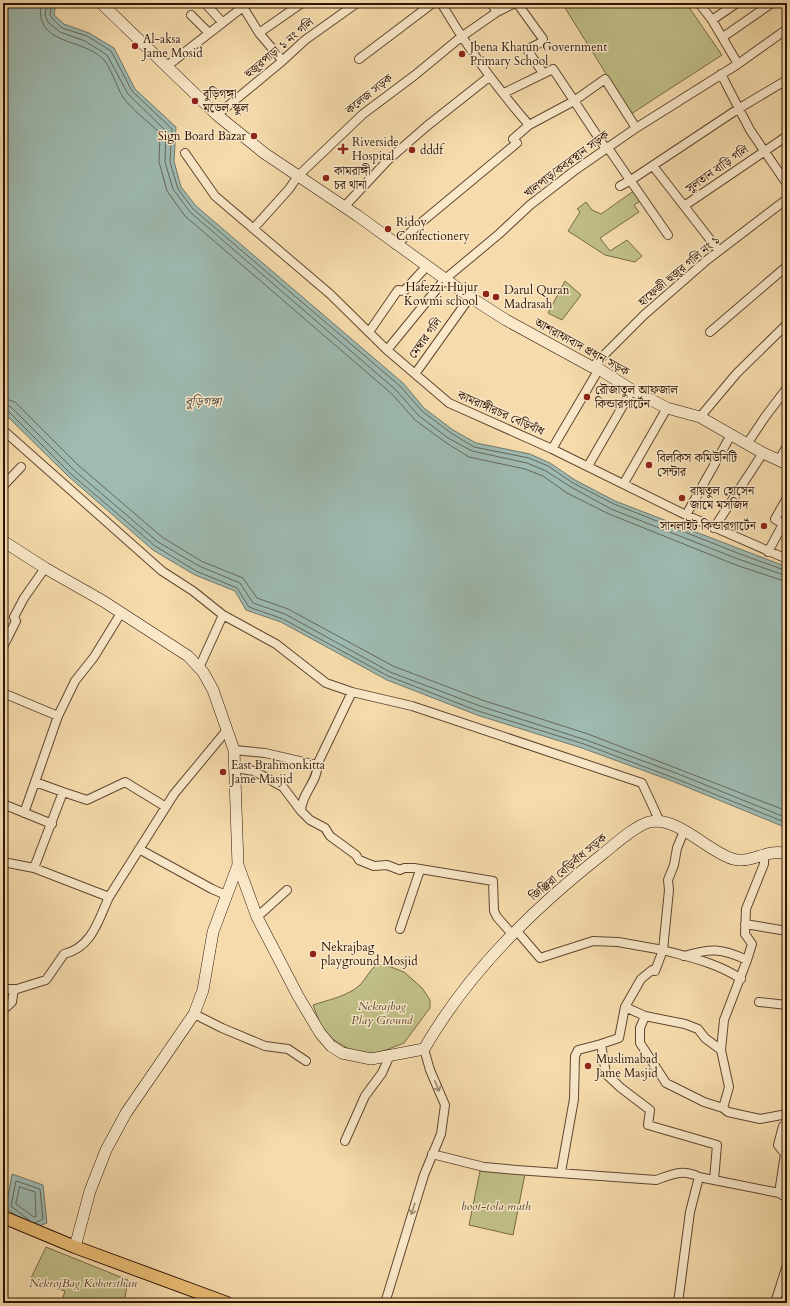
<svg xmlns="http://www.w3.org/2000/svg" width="790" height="1306" font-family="Cardo,'Noto Serif Bengali',serif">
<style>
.green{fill:#c0bf87;stroke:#776a47}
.water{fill:#9ebab1;stroke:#71786d}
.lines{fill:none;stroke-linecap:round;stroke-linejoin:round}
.shore{stroke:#66675c;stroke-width:1}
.street-casing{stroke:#604630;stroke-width:10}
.secondary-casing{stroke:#2e1407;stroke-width:12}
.primary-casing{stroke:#2e1407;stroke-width:14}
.street{stroke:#f9e8c9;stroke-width:8}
.secondary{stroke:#f9e8c9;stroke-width:11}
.primary{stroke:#ebbe76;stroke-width:12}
.oneway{stroke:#9e8972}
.poi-dot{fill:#8f2418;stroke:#f9e8c9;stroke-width:1.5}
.labels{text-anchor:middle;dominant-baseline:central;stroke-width:3;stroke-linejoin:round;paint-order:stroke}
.poi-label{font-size:12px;fill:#2e1407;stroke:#f9e8c9;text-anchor:start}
.street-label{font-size:12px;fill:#2e1407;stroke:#f9e8c9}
.park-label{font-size:12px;font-style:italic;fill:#5a472d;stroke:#f9e8c9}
.water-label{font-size:13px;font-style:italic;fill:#554e42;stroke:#f9e8c9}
</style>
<rect width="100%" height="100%" fill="#f6dcac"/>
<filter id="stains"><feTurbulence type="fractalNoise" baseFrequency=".005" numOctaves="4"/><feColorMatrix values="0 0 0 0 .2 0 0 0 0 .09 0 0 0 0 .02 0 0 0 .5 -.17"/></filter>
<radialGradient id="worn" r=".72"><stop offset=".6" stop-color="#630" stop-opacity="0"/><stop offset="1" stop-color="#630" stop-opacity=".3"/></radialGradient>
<!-- green -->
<path class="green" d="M562,3h124l36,52 -91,59z
M635,190l7,10 -8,5 5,7 -39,26 10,13 17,-11 15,16 -7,6 -30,-7 -37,-24 12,-19 -3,-3 9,-7 6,8 9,4z
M565,281l16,14 -19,25 -14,-7z
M376,965h10l18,7 18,16 8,12v8l-26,35 -23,9 -16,3 -18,-7 -18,-11 -8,-11 -8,-21c15,-5 35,-9 47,-20 6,-6 9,-14 16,-20z
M480,1171l45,3 -12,61 -44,-10z
M46,1247l82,33 -4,23h-63l4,-12 -35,-11z"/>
<!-- water -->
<path class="water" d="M3,3h53l-2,12 10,9 25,9 25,15 21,41 41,38 -2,34 7,26 15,19 207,177 21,25 29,22 23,13 54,11 20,9 25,17 40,21 172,66v261l-115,-47 -90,-33 -105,-33 -90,-35 -106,-58 -35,-12 -11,-19 -40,-16 -42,-25 -85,-74 -62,-61 -3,-4z
M12,1174l31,11 4,38 -14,5 -27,-20z"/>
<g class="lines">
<!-- shore -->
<path class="shore" d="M41,3c-7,43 40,34 62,56 8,8 13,27 20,38 9,13 26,25 37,36l-1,29 8,29 18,25 207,178 23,26 30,22 24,15 56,12 18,7 24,17 42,21 127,51 51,17
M47,3l-2,12 3,7 12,10 25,9 22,14 21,39 38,37 -1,31 8,27 17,23 206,178 22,25 30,23 24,13 55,12 19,8 25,16 40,22 127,50 49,17
M52,3l-2,12 2,3 10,10 25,8 24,15 21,40 40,38 -2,33 8,27 15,20 207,177 22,25 29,22 23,14 55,11 19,8 25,17 41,21 126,50 47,17
M3,398l12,4 63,63 84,72 39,24 42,17 14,20 31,11 105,57 89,34 106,34 199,77
M3,404l8,3 63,63 84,72 41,24 41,17 13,20 32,11 105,58 90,34 106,34 90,33 111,45
M3,409l4,1 64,64 84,72 41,25 41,17 12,19 34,12 105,57 90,35 106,33 90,34 113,45
M20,1187l15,5 1,25h-2l-18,-13z
M30,1221l-19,-15 5,-25 24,8 3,30 -8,4"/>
<defs>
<path id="street" d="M205,3l17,19
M441,3c26,44 55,84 88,122
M491,3l6,9
M517,3l26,36 -1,3 -12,6 -2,3 15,22
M699,3l13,17 26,44
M243,7l16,26 23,27
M191,15l18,18
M712,20l25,-17
M259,33l43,-30
M723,37l49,-34
M359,59l74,-56
M167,66l81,-63
M721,74l29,56 37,54
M504,93l49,-24 53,80
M217,115l63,-52 25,-23 52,-37
M608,148l60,87
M185,153l30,43 115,98 57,56 62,53 103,46 134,66 101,44
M653,166l66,85
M620,186l11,-6 107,-71 47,-28 2,2
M684,206l103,-70
M344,207l44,-47 39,-34 62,-49
M254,228l35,-39 9,-13 65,-62 52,-39 46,-38 36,-25 18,-9
M396,245l27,-24 94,-78 -4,-4 16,-14 45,-24 31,-22 31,49
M369,332l29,-42 6,1 22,-24
M710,332l77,-66
M387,350l58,-71 54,-45 31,-29 44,-34 62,-43 102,-64 49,-35
M592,367l52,-52 63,-55 80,-61
M415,374l55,-77
M700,417l37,-44 50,-49
M3,430l159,141 31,20 30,24
M747,444l18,-27 22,-29
M552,449l47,-80
M779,460l8,-14
M588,466l44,-76
M624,483l43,-75
M3,486l18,-19
M686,515l45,-80
M714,528l49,-75
M768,552l15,-28 -8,-5 12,-21
M3,647l13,-26 -2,-4 10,-19 21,-30
M199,668l24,-53 53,29 50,39 26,9 60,14 230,77 18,39
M3,693l55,23 17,-35 19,-24 27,-44
M234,750l31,3 52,12c2,15 -16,29 -16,46l9,9 15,8 5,8 26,19 3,5 15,6 13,-1 13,5 4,-2h10l79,13 1,30 3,6 15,17
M317,765l35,-73
M235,768l19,3 29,16 18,24
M35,782l23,-66
M63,792l24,8 38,-18 41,25
M3,804l49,20
M24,813l11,-31 28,10 -29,76
M139,849l73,40 14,6
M3,862l31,6 75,29 65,-103 53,-64
M257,917l30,-27
M745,924l42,7
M400,929l20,-59
M516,930l24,28 53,-17 25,1 45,8 6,-60 -1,-10 6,-15 3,-17 7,-17
M684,956c27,-8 37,-8 63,4l5,-16 -7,-10 1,-25 18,-45v-8
M747,960l-23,60 -3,30 8,37 -6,21 5,4 32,7 27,-5
M3,989h14l29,-9 18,-26c28,-7 34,-33 45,-57
M759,1002l28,3
M625,1007l16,-28 11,-9 3,1 8,-21c26,7 55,13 78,29
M3,1010l9,-8 2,-13
M194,1014l28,14 43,18 23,3 18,12
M645,1016l-5,12v15l26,40 38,19 19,6
M601,1044l18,-6 6,-31 20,9 40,8 13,5 7,9 16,12
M345,1141l20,-45 17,-23 8,-18
M432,1154l52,13 33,3 139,10c17,-6 27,-11 43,-3
M561,1172l13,-73 1,-43 3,-6 23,-6 5,30 15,14 29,22 -2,15 69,20 -3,35
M779,1193l6,-39 -7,-9 5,-19 4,-1
M199,1303l3,-9
M385,1303l39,-128 17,-41 4,-29 -15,-35 -6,-21
M678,1303l12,-91 9,-35 80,16 8,5
M775,1303l12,-38"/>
<path id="secondary" d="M101,3l116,112 47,38 94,63 112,81 36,23 86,47 7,2 33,21 35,18 33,9 63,36 24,11
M3,541l42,27 58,33 85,55 15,16 10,18 21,60 4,115 19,52 41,79 22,37 11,13 11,7 29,6 53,-10c45,-78 110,-141 180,-196 11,-9 31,-27 45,-31 28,-7 59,30 84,37 14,4 26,-4 39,-6 5,-1 10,0 15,0
M75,1247l15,-56 16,-41 20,-37 68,-99 9,-24 10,-58 25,-67"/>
<path id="primary" d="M3,1217l72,30 152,56"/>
</defs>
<!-- street casing -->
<use href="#street" class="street-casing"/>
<!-- secondary casing -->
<use href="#secondary" class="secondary-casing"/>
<!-- primary casing -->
<use href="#primary" class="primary-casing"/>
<!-- street -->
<use href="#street" class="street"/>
<!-- secondary -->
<use href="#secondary" class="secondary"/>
<!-- primary -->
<use href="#primary" class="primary"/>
</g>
<!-- one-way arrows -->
<defs><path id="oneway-shaft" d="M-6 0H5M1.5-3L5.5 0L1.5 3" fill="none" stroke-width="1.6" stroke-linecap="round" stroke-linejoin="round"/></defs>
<g class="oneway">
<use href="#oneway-shaft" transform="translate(437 1086) rotate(67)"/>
<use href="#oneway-shaft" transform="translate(413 1209) rotate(108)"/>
</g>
<!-- markers -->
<g class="poi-dot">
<circle cx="135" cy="46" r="4"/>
<circle cx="462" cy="54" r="4"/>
<circle cx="195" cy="101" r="4"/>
<circle cx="254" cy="136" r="4"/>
<path d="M341 143h4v4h4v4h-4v4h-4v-4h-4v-4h4z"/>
<circle cx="412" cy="150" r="4"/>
<circle cx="326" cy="178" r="4"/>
<circle cx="388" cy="229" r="4"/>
<circle cx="486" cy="294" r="4"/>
<circle cx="496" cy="297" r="4"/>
<circle cx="587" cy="397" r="4"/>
<circle cx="649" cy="465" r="4"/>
<circle cx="682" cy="498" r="4"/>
<circle cx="764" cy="526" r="4"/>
<circle cx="223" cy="772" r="4"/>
<circle cx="313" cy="954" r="4"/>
<circle cx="588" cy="1066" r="4"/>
</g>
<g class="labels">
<!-- poi labels -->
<g class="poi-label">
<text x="143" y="39">Al-aksa<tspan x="143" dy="14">Jame Mosid</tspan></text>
<text x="470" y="47">Jbena Khatun Government<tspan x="470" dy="14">Primary School</tspan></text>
<text x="203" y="94">বুড়িগঙ্গা<tspan x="203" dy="14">মডেল স্কুল</tspan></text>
<text x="246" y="136" text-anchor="end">Sign Board Bazar</text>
<text x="352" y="142">Riverside<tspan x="352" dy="14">Hospital</tspan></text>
<text x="420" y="150">dddf</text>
<text x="334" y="171">কামরাঙ্গী<tspan x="334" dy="14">চর থানা</tspan></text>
<text x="396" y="222">Ridoy<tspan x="396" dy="14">Confectionery</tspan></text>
<text x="478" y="287" text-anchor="end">Hafezzi Hujur<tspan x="478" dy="14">Kowmi school</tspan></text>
<text x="504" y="290">Darul Quran<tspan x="504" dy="14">Madrasah</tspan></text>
<text x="595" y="390">রৌজাতুল আফজাল<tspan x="595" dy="14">কিন্ডারগার্টেন</tspan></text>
<text x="657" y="458">বিলকিস কমিউনিটি<tspan x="657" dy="14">সেন্টার</tspan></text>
<text x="690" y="491">বায়তুল হোসেন<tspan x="690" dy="14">জামে মসজিদ</tspan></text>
<text x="756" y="526" text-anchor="end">সানলাইট কিন্ডারগার্টেন</text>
<text x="231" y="765">East Brahmonkitta<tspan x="231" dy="14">Jame Masjid</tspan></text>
<text x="321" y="947">Nekrajbag<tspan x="321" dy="14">playground Mosjid</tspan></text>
<text x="596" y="1059">Muslimabad<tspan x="596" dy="14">Jame Masjid</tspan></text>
</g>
<!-- street labels -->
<g class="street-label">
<text transform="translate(279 48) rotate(-40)">হুজুরপাড়া ১ নং গলি</text>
<text transform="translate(369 94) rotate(-39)">কলেজ সড়ক</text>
<text transform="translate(566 164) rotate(-37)">খালপাড়/কবরস্থান সড়ক</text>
<text transform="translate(717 169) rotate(-35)">সুলতান বাড়ি গলি</text>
<text transform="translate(679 271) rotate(-40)">হাফেজী হুজুর গলি নং ১</text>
<text transform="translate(425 338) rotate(-54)">মেম্বার গলি</text>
<text transform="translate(582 347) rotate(29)">আশরাফাবাদ প্রধান সড়ক</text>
<text transform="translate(501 413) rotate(24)">কামরাঙ্গীরচর বেড়িবাঁধ</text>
<text transform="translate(568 867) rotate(-40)">জিঞ্জিরা বেড়িবাঁধ সড়ক</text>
</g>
<!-- park labels -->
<g class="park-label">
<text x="382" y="1006">Nekrajbag<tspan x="382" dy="14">Play Ground</tspan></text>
<text x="496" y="1206">boot-tola math</text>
<text x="83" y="1283">NekrojBag Koborsthan</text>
</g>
<!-- water labels -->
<g class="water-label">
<text x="203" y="402">বুড়িগঙ্গা</text>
</g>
</g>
<!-- margin -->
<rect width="790" height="1306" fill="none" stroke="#f6dcac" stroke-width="16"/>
<rect x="4" y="4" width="782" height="1298" fill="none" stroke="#2e1407" stroke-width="2"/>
<rect x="8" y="8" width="774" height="1290" fill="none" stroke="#2e1407"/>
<rect width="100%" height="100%" filter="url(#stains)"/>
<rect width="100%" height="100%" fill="url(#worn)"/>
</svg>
